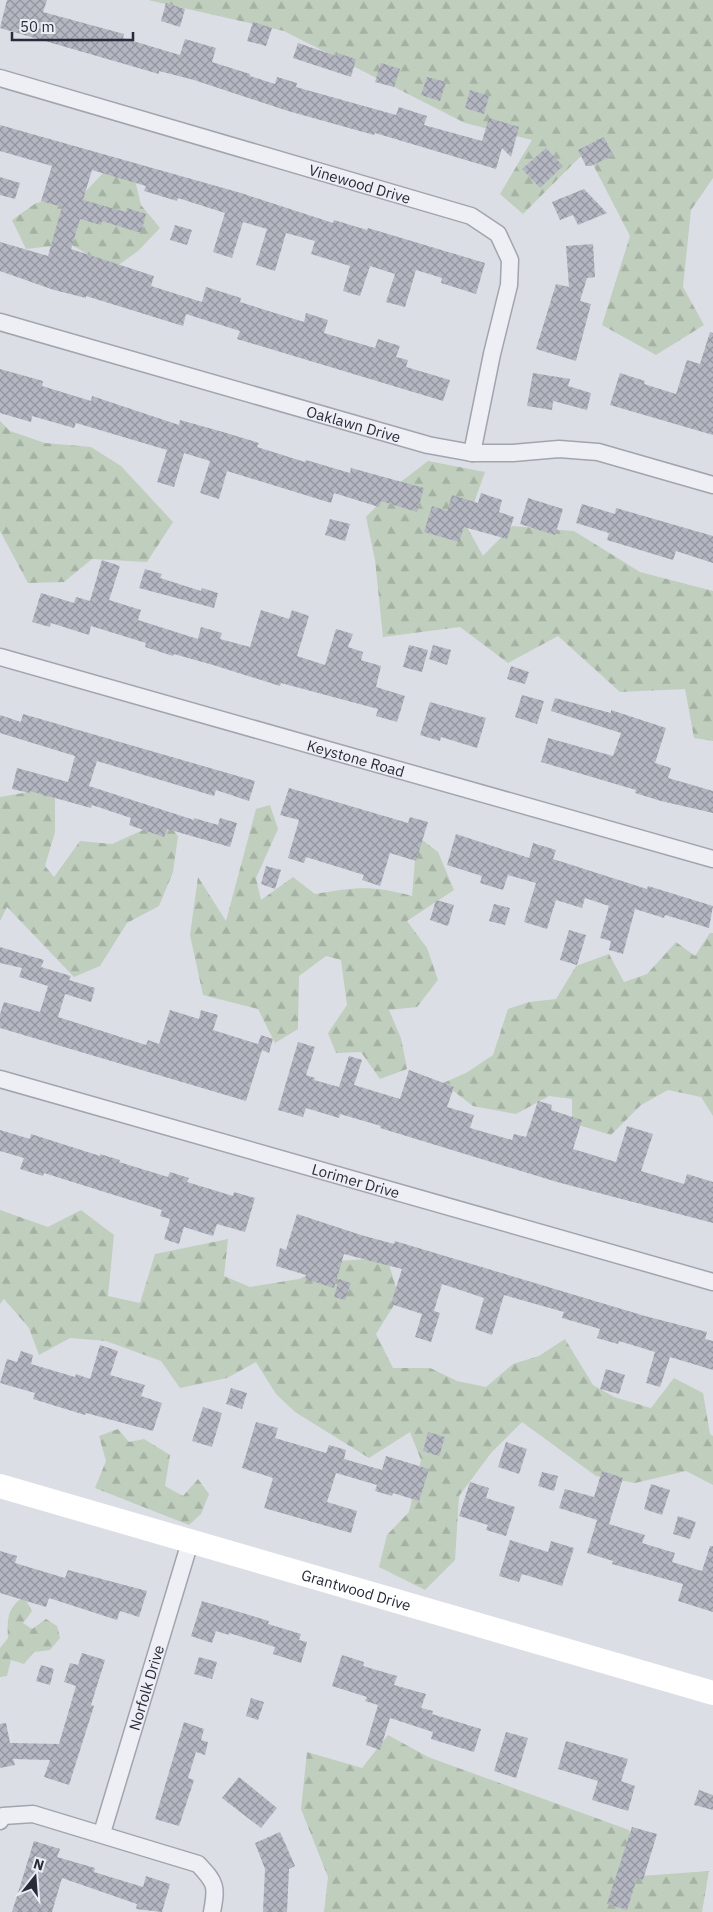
<svg xmlns="http://www.w3.org/2000/svg" width="713" height="1912" font-family="'IBM Plex Sans',sans-serif">
<style>
.forest{fill:url(#forest-firs)}
.building{fill:url(#building-cross-hatch)}
.lines{fill:none;stroke-linecap:round;stroke-linejoin:round}
.street-casing{stroke:#a2a5ae;stroke-width:19}
.street{stroke:#eeeff4;stroke-width:16}
.secondary{stroke:#fff;stroke-width:24}
.labels{text-anchor:middle;dominant-baseline:central;stroke-width:5;stroke-linejoin:round;paint-order:stroke}
.street-label{font-size:15px;fill:#272b3a;stroke:#ebedf3}
</style>
<defs>
<pattern id="forest-firs" width="22" height="20" patternUnits="userSpaceOnUse" patternTransform="scale(1.25)"><rect width="22" height="20" fill="#bfcebd"/><path d="M5 1l3.5 6h-7zM16 11l3.5 6h-7z" fill="#a4b1a3"/></pattern>
<pattern id="building-cross-hatch" width="8" height="8" patternUnits="userSpaceOnUse" patternTransform="scale(1.25)"><rect width="8" height="8" fill="#b4b7c1"/><path d="M0 0l8 8M0 8l8-8" fill="none" stroke="#92959e"/></pattern>
</defs>
<rect width="100%" height="100%" fill="#dcdee5"/>
<!-- forest -->
<path class="forest" d="M148,0h565v178l-22,32 -8,77 21,38 -48,30 -54,-30 28,-89 -44,-85 -63,63 -23,-20 32,-54 -67,-17 -181,-92z
M108,168l26,8 7,29 19,23 -22,23 -25,18 -43,-25 -44,5 -14,-29 24,-17 48,-10z
M0,421l10,10 35,12 46,4 30,19 52,56 -26,40 -55,-3 -28,23 -36,1 -28,-52z
M428,461l57,11 -19,53 17,31 29,-30 62,5 66,41 73,19v150l-19,-3 -9,-49 -65,3 -62,-56 -50,27 -48,-36 -77,10 -8,-77 -9,-43 32,-33z
M40,790l15,8v34l-10,34 9,11 26,-36 32,3 53,-24 13,16 -5,36 -14,34 -32,17 -27,43 -26,11 -67,-70 -7,14v-124z
M270,805l8,24 -22,49 5,22 32,-23 22,17c40,-7 57,-9 97,2l5,-60 21,16 16,38 -47,31 20,27 11,32 -21,27 -28,3 12,28 6,31 -27,10 -19,-27 -25,1 -8,-20 19,-28 -6,-45 -15,-4 -27,20 -1,53 -23,14 -17,-34 -55,-14 -13,-60 8,-58 28,44 30,-112z
M710,933h3v183l-12,-19 -33,-7 -27,15 -30,30 -39,-12v-24l-23,-3 -33,18 -43,-8 -30,-23 23,-10 27,-18 15,-46 21,-7 27,-3 20,-33 33,-12 15,28 23,-8 29,-32 19,14z
M0,1210l48,17 33,-17 33,25 -6,61 32,7 15,-49 73,-15 -4,37 26,11 49,-8 38,-18 50,-3 12,39 -23,37 17,34h37l27,13 29,6 27,-23 26,-8 26,-17 28,46 21,12 37,11 23,-30 29,15 7,41 3,2v49l-27,-14 -51,12 -39,-7 -74,-54 -31,31 -32,43 -4,64 -30,30 -46,-23 8,-32 22,-23 12,-52 -11,-28 -41,26 -74,-46 -19,-18 -20,-32 -29,16 -47,10 -19,-27 -55,-20 -36,-3 -31,17 -10,-27 -25,-29 -4,5z
M118,1429l11,13 15,-3 26,16 -5,31 18,10 15,-17 11,15 -8,20 -12,11 -94,-37 11,-27 -7,-25z
M24,1597l8,14 -9,12 9,6 14,-10 11,7 3,12 -10,12 -16,2 -10,12 -13,-4 -4,16 -7,1v-29l8,-10c-1,-18 -1,-31 16,-41z
M388,1735l40,22 201,73 12,46 68,-5 -7,41h-378l4,-35 -27,-68 6,-57 55,16z"/>
<!-- building -->
<path class="building" d="M7,0h40l-4,12 81,22 -1,4 57,17 5,-16 31,9 -4,14 38,12v2l25,8 2,-7 20,6 -1,4 100,28 3,-8 28,9 -3,9 58,16 7,-23 30,9 -8,30 -9,-9 -6,21 -121,-36 -1,2 -86,-24 -94,-31 -35,-9v3l-159,-46z
M166,3l19,6 -5,18 -19,-6z
M253,22l19,6 -6,18 -19,-5z
M298,43l38,13 1,-3 19,6 -5,18 -58,-19z
M381,63l19,6 -6,18 -19,-5z
M427,77l19,5 -6,19 -19,-6z
M470,90l19,6 -5,18 -19,-6z
M0,125l241,68 92,30 1,-3 33,10 1,-2 117,35 -9,31 -35,-11 1,-5 -26,-8 -11,37 -19,-5 9,-28 -25,-8 -10,30 -17,-5 7,-25 -39,-12 4,-13 -29,-8 -11,38 -19,-6 11,-36 -24,-7 -11,36 -19,-6 12,-39 -47,-15 -1,3 -33,-10 2,-5 -54,-16 -9,30 43,12 1,-4 19,6 -5,19 -39,-12 -1,4 -21,-6 -9,30 83,27 -3,10 51,16 4,-15 35,11 -1,4 64,20 2,-9 22,7 -4,13 51,15 3,-9 22,7 -4,11 12,3 -2,7 44,13 -7,21 -206,-62 3,-8 -54,-17 -3,12 -97,-30v2l-32,-8 -54,-19v-29l48,14 14,-49 -21,-6 11,-35 -52,-15z
M604,137l9,18 -22,11h-5l-8,-16z
M546,148l17,18 -23,22 -18,-19z
M0,177l20,6 -5,16 -15,-4z
M584,189l23,24 -29,12 -5,-10 -13,5 -8,-18z
M175,225l17,5 -5,15 -17,-5z
M593,244l2,33 -8,1 -7,23 11,3 -15,57 -40,-12 20,-65 13,3 -3,-41z
M710,332l3,1v102l-103,-30 10,-32 25,8 -1,3 32,10 11,-34 13,4z
M0,369l43,12 -1,5 49,15 1,-5 87,29 1,-5 43,12 36,11 -2,4 48,15 1,-2 44,13 1,-5 73,20 -7,24 -36,-11 -2,6 -45,-14 -3,10 -104,-32 -8,28 -19,-6 10,-32 -26,-8 -10,34 -17,-5 10,-32 -91,-27 -2,5 -42,-12 -1,6 -31,-9z
M533,373l37,6 -2,7 23,7 -4,17 -34,-9 -1,9 -25,-4z
M481,493l21,7 -3,12 15,5 -7,22 -43,-12 -5,15 -35,-10 8,-26 15,5 5,-16 26,8z
M528,498l35,11 -8,26 -35,-11z
M582,504l33,10 1,-6 97,28v27l-37,-12 -3,9 -66,-20 2,-7 -33,-10z
M330,519l20,5 -5,17 -20,-6z
M102,560l18,6 -11,34 32,10 -3,10 60,19 3,-12 21,6 -2,6 30,8 11,-37 28,9 3,-9 17,6 -12,40 28,9 11,-36 17,5 -5,13 15,5 -2,8 20,6 -5,21 29,9 -8,26 -21,-6 2,-7 -97,-26 -1,3 -67,-21 -39,-11 -1,2 -28,-9 1,-4 -55,-17 -2,9 -38,-12 -1,4 -18,-5 9,-29 33,10 2,-6 14,4z
M145,569l17,5 -2,4 41,13 1,-3 16,5 -4,15 -75,-20z
M409,645l19,5 -6,22 -19,-5z
M433,645l18,5 -4,15 -18,-6z
M511,666l18,6 -4,12 -18,-5z
M522,695l22,6 -7,23 -22,-7z
M555,698l56,15v-3l55,18 -11,35 16,5 -3,10 45,13v22l-52,-12 -26,-8 1,-3 -95,-28 7,-24 65,18 8,-23 -70,-22z
M430,702l56,16 -9,30 -36,-11 -1,4 -20,-6z
M23,714l232,67 -6,20 -33,-11 -2,6 -117,-35 -8,25 105,34v-2l24,7 2,-7 17,5 -7,24 -63,-18 -3,8 -35,-12 2,-7 -39,-13 -1,3 -61,-17v2l-18,-4 5,-21 51,14 7,-26 -75,-23v-18l21,7z
M289,788l119,35 2,-6 18,5 -12,39 -26,-8 -10,33 -18,-6 2,-5 -58,-18 -2,6 -16,-5 11,-38 -19,-5z
M456,834l73,24 4,-15 23,7 -3,9 94,30 1,-3 65,20 -4,22 -44,-13 -1,3 -29,-9 -12,45 -14,-4 2,-9 -11,-3 9,-32 -24,-8 -3,10 -26,-8 -9,29 -23,-7 12,-39 -28,-8 -5,15 -23,-7 2,-7 -35,-11z
M266,866l15,4 -6,19 -14,-5z
M436,900l18,5 -6,21 -18,-6z
M494,904l16,4 -5,17 -16,-4z
M569,930l17,5 -9,30 -17,-5z
M0,947l44,13 -3,7 30,9 -2,4 26,8 -4,14 -26,-8 -7,23 88,28 2,-5 11,4 11,-34 29,9 2,-9 17,5 -5,15 45,14 3,-9 12,4 -4,14 -7,-3 -16,51 -246,-73v-14l4,-12 36,10 8,-26 -29,-9 3,-9 -22,-5z
M298,1042l17,5 -9,28 9,3 -1,2 25,7 10,-31 13,4 -8,25 46,14 9,-29 45,17 -7,20 27,8 -4,13 42,12 2,-6 12,3 12,-36 14,4 -1,5 31,10 -9,29 43,13 11,-36 26,8 -12,37 43,13 3,-10 26,8v41l-156,-41 -177,-54 1,-2 -41,-12 -1,4 -33,-10 -3,9 -25,-7z
M0,1130l30,9 1,-5 69,22v-2l20,6 -1,2 49,15 2,-5 19,6 -2,4 46,14 1,-4 21,6 -10,34 -28,-8 -4,12 -29,-9 -5,17 -15,-5 6,-20 -10,-3 2,-6 -118,-37 -1,3 -23,-7 4,-11 -24,-7z
M297,1214l64,21 33,9 1,-3 250,75 62,16 -2,7 8,2v29l-43,-13 -10,30 -14,-4 9,-31 -36,-11 -1,3 -21,-6 3,-9 -38,-11 2,-6 -60,-17 -12,40 -17,-6 9,-31 -42,-14 -8,27 6,2 -9,29 -16,-5 7,-23 -31,-10 11,-35 -58,-15 -10,34 -29,-9 1,-4 -30,-9 4,-18 6,2z
M339,1279l12,4 -6,17 -11,-3z
M100,1345l18,6 -8,24 35,10 -4,11 21,7 -9,28 -67,-18 -1,2 -52,-16 2,-6 -35,-10 7,-24 10,3 4,-11 12,4 -2,9 44,13 1,-3 14,5z
M606,1369l19,6 -6,19 -19,-5z
M231,1388l16,5 -5,16 -16,-5z
M203,1407l19,6 -10,34 -20,-6z
M256,1422l22,6 -3,10 51,15 3,-8 17,5 -2,9 38,11 4,-14 43,13 -10,32 -26,-8 -1,3 -17,-5 2,-6 -41,-12 -9,29 30,9 -6,22 -87,-25 9,-30 -31,-10z
M428,1432l17,5 -6,19 -16,-5z
M506,1442l21,7 -8,25 -21,-7z
M602,1471l21,7 -14,46 36,11 -3,8 33,10 -3,9 30,9 8,-25h3v66l-35,-11 5,-17 -71,-20 1,-3 -26,-8 10,-33 -38,-12 6,-19 29,8z
M542,1472l16,4 -4,15 -16,-5z
M470,1482l19,6 -3,10 29,9 -9,29 -20,-6 2,-5 -29,-9z
M651,1484l19,6 -8,25 -18,-6z
M678,1516l18,6 -6,17 -17,-5z
M510,1540l38,12 3,-11 23,7 -12,38 -40,-12 -3,8 -20,-6z
M0,1551l17,5 -2,7 50,15 3,-8 79,21 -8,26 -19,-6 -3,9 -68,-22 -3,9 -46,-14z
M202,1601l67,20 -1,3 33,10 -2,6 8,2 -6,21 -28,-9 2,-7 -46,-14v2l-13,-4 -4,12 -21,-7z
M82,1653l23,7 -14,45 3,1 -25,79 -25,-8 6,-17 -37,-1 2,6 -15,3v-44l6,-1 4,20 49,1 17,-58 -12,-4 6,-19 8,2z
M342,1655l22,7 -1,4 34,10 -3,9 32,9 -5,14 12,3 -1,3 49,15 -7,23 -43,-13 2,-7 -43,-14 -10,32 -14,-5 12,-40 -13,-4 2,-4 -35,-11z
M199,1657l18,5 -5,17 -18,-5z
M41,1665l13,4 -4,16 -14,-4z
M251,1698l13,4 -6,18 -12,-4z
M184,1722l20,7 -3,11 7,2 -3,13 -9,-3 -8,26 6,2 -15,46 -24,-7z
M506,1732l22,6 -12,40 -22,-7z
M566,1741l62,18 -7,22 14,5 -7,25 -36,-11 6,-19 -40,-12z
M239,1777l38,31 -16,20 -39,-30z
M699,1790l14,5v15l-19,-5z
M632,1827l25,7 -14,46 -6,-2 -10,32 -20,-6z
M280,1832l15,34 -6,3 -2,43h-24l2,-43 -10,-26z
M34,1841l26,8 -3,8 38,11 -1,4 49,15 3,-11 24,8 -8,28 -26,-3 1,-5 -75,-26 -10,34h-40z"/>
<g class="lines">
<defs>
<g id="street">
<path id="s1" d="M0,78l471,138 27,18 12,26 -1,25 -17,69 -20,99"/>
<path id="s2" d="M0,322l428,123 44,8h41l46,-4 39,3 115,33"/>
<path id="s3" d="M0,657l713,202"/>
<path id="s4" d="M0,1079l713,203"/>
<path d="M0,1821l3,-5 30,-2 165,50c18,19 19,22 14,48"/>
<path id="s5" d="M102,1833l88,-291"/>
</g>
</defs>
<!-- street casing -->
<use href="#street" class="street-casing"/>
<!-- street -->
<use href="#street" class="street"/>
<!-- secondary -->
<path class="secondary" id="s6" d="M0,1486l713,207"/>
</g>
<g class="labels">
<!-- street labels -->
<g class="street-label">
<text stroke="none"><textPath href="#s1" startOffset="375">Vinewood Drive</textPath></text>
<text stroke="none"><textPath href="#s2" startOffset="368">Oaklawn Drive</textPath></text>
<text stroke="none"><textPath href="#s3" startOffset="370">Keystone Road</textPath></text>
<text stroke="none"><textPath href="#s4" startOffset="370">Lorimer Drive</textPath></text>
<text stroke="none"><textPath href="#s6" startOffset="371">Grantwood Drive</textPath></text>
<text stroke="none"><textPath href="#s5" startOffset="152">Norfolk Drive</textPath></text>
</g>
</g>
<!-- north arrow -->
<g transform="translate(35 1877) rotate(17)" stroke="#ebedf3" stroke-width="4" paint-order="stroke">
<path d="M0-4L9 19L0 12L-9 19Z" fill="#272b3a"/>
<text y="-8" font-size="14" font-weight="bold" text-anchor="middle" fill="#272b3a">N</text>
</g>
<!-- scale -->
<path d="M12 32v8h121v-8" fill="none" stroke="#272b3a" stroke-width="2.5"/>
<text x="20" y="32" font-size="15" fill="#272b3a" stroke="#ebedf3" stroke-width="4" paint-order="stroke">50 m</text>
</svg>
